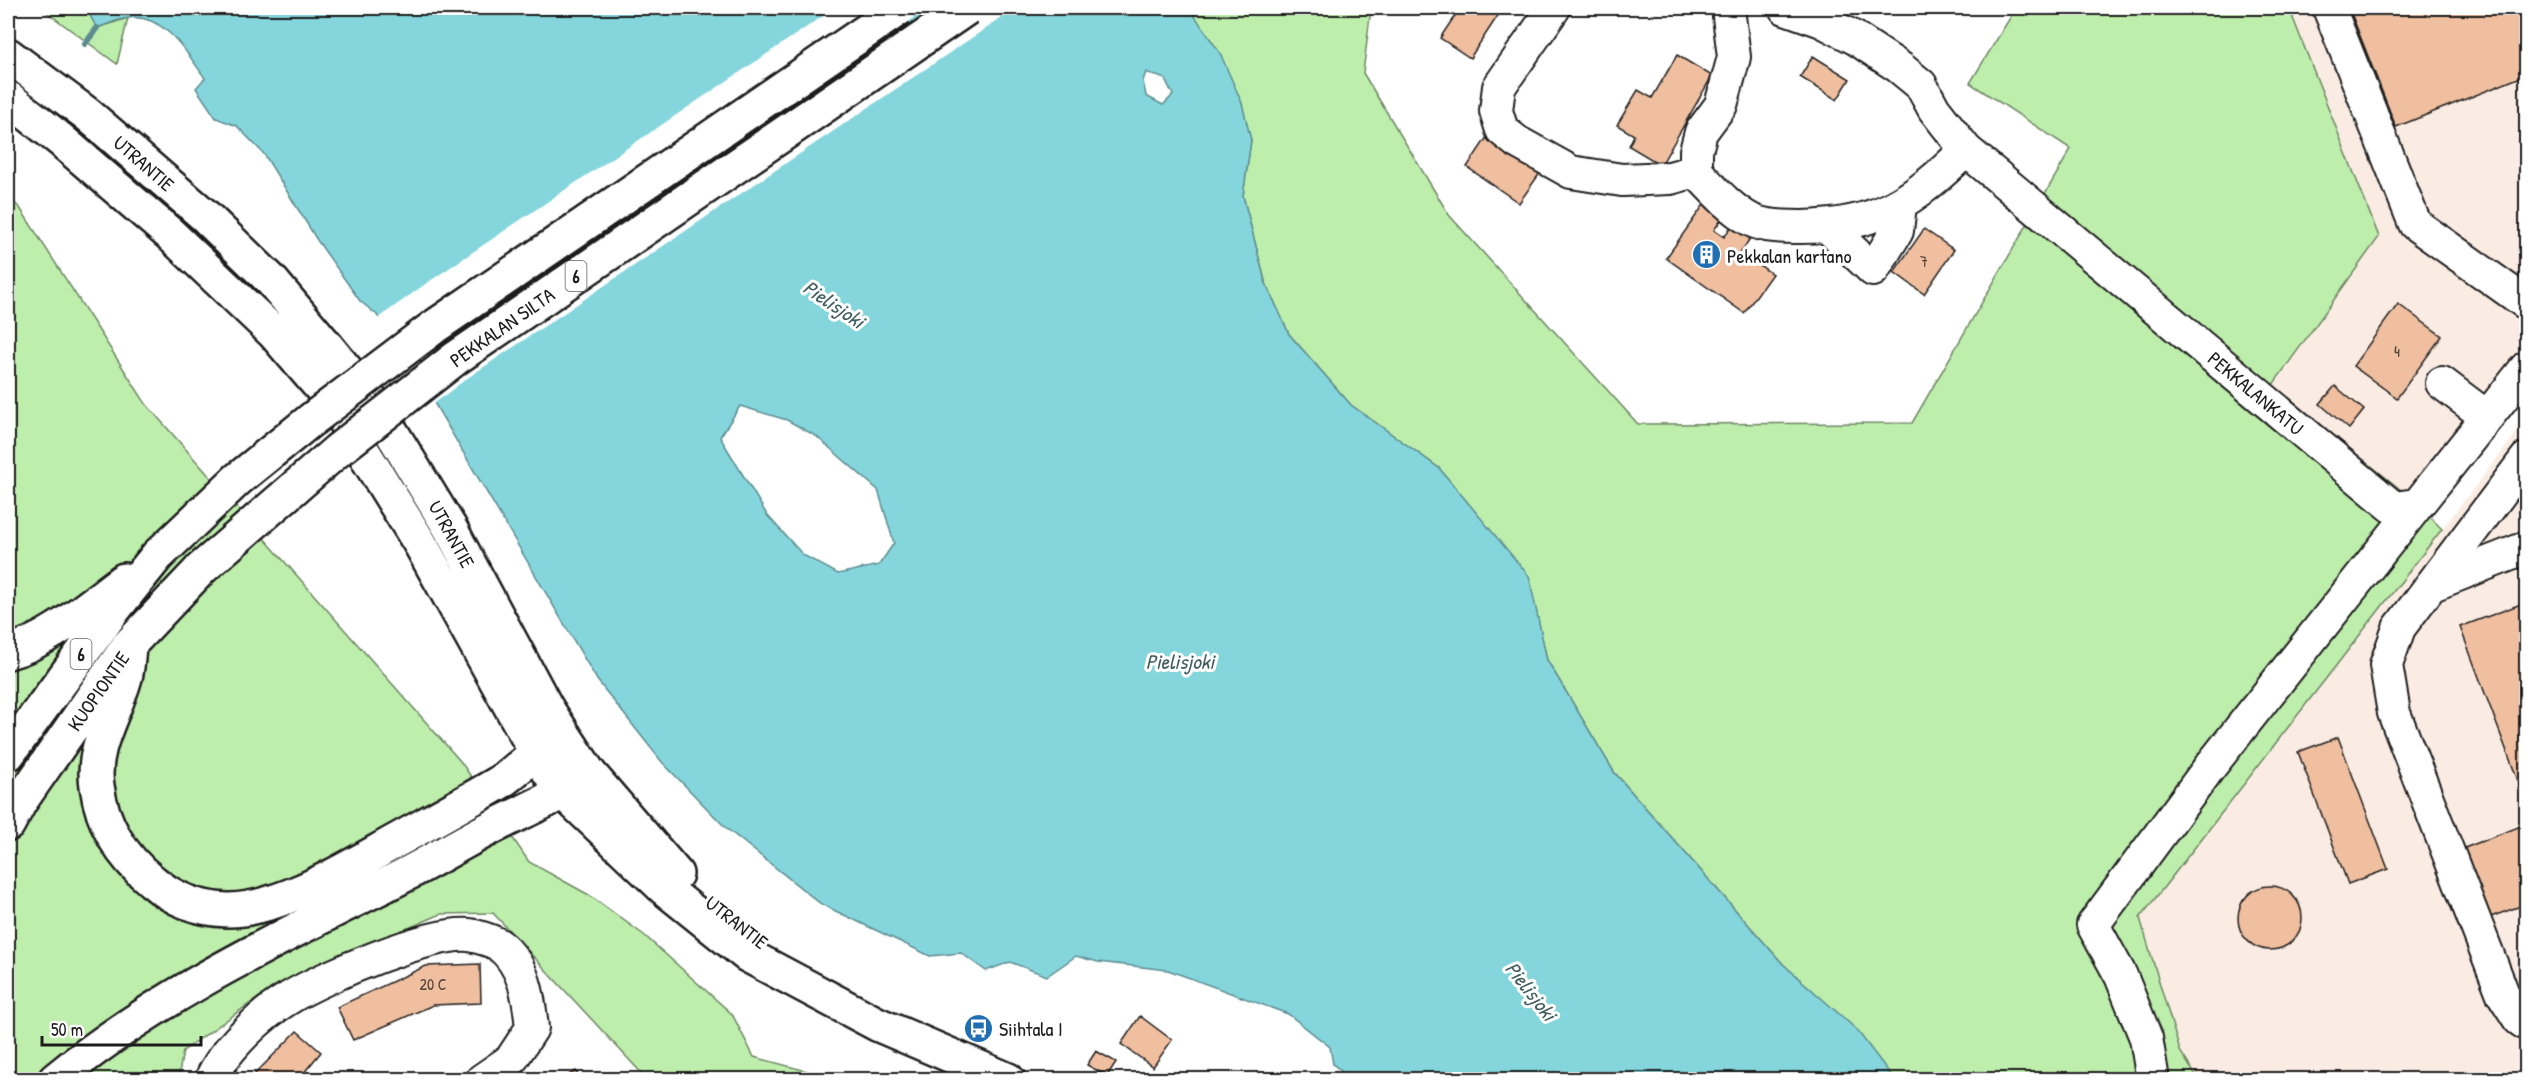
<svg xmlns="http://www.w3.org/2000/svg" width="2534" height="1087" font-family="'Patrick Hand',sans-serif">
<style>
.built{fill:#faece2}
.green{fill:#beeeac;stroke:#6d8564;stroke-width:1.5}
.water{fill:#85d6dc;stroke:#5b8c8f;stroke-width:1.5;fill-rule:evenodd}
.pier{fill:#fff}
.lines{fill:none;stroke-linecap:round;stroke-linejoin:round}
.stream{stroke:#5b8c8f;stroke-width:6}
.building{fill:#f0bfa0;stroke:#1c1c1c;stroke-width:1.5}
.minor-casing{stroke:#1c1c1c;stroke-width:36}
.major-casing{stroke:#1c1c1c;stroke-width:38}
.highway-casing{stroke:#1c1c1c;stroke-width:38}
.minor{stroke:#fff;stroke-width:32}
.major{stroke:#fff;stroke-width:33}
.highway{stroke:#fff;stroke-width:33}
.highway-bridge-casing{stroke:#1c1c1c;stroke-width:38;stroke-linecap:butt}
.highway-bridge{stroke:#fff;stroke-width:33}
.labels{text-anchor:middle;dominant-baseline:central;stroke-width:6;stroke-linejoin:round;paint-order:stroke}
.number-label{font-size:16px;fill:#51453d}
.shield{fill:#fff;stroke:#606060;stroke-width:1.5}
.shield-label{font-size:18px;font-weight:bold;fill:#1c1c1c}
.street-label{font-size:20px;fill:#1c1c1c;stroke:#fff}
.poi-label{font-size:20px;fill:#1c1c1c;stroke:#fff;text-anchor:start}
.water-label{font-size:21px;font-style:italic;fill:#415d5f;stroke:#fff}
</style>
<rect width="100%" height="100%" fill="#fff"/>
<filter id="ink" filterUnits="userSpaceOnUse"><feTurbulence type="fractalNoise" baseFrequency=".0167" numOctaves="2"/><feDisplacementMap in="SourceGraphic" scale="12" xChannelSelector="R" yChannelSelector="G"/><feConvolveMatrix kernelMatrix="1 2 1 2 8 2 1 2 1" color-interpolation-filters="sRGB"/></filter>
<g filter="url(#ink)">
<!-- built -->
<path class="built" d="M2289,8h237v342l-116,147 -139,-111 108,-149z
M2526,421v658h-328l-18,-27 -40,-134z"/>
<!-- green -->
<path class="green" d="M41,8h45l11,20 31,-10 -11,46z
M1193,8h178l-8,65 86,142 189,209 274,-1 159,-274 -101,-66 46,-75h273l90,229 -107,149 138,111 32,32 -302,389 40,133 18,28h-305l-41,-52 -69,-63 -169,-192 -67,-112 -19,-84 -89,-108 -88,-63 -62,-71 -24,-53 -22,-85 8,-56 -31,-87 -27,-38z
M8,197l12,11 126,196 315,358 68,100 60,33 55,40 88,79 22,43 53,14v8h-160l-154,-166 -52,1 -165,71 -93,66 -5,28h-170z"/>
<!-- water -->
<path class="water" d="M86,8h1107l1,7 26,38 22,50 9,37 -8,56 22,85 24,53 62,71 88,63 90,108 18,84 67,112 169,192 73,65 38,50h-544l-17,-15 -3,-17 -42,-33 -120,-44 -70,-8 -22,-6 -29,20 -37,-14 -24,9 -25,-18 -31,3 -109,-52 -95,-76 -64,-66 -65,-82 -171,-291 -49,-74 -17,-14 -43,-61 -53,-86 -27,-28 -21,-8 -20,-30 9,-10c-18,-25 -41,-65 -77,-60 -10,1 -22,7 -31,10zM1146,72l19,7 8,16 -10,10 -17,-9 -3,-15zM740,406l47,14 29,16 62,54 16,53 -15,22 -41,9 -35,-19 -36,-40 -47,-78z"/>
<!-- pier -->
<path class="pier" d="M835,8h90l-472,317 -48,38 -28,-44 47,-34z
M939,8h77l-550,371 -34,26 -23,-36 31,-24z"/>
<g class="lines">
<!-- stream -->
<path class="stream" d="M85,44l12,-16"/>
</g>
<!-- building -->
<path class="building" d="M1460,8h43l-33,50 -30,-20z
M2349,8h177v67l-130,52z
M1677,55l35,21 -51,89 -32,-19 5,-11 -17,-10 21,-35 14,8z
M1813,56l37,23 -13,21 -37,-23z
M1487,137l53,36 -21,30 -52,-36z
M1710,196l18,14 -14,20 10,7 9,-13 18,13 -10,15 31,22 -28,39 -78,-55z
M1924,229l30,21 -30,44 -30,-22z
M2398,304l44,32 -45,62 -44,-32z
M2335,386l29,24 -15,19 -29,-25z
M2526,602v200l-66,-175z
M2338,737l50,132 -40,15 -50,-132z
M2526,824v80l-38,14 -26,-69z
M2238 918a32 32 0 1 1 64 0a32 32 0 1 1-64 0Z
M480,964l1,39 -48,2 -80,35 -16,-33 89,-41z
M1140,1016l32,24 -19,27 -32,-23z
M297,1031l24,21 -23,28h-49z
M1096,1051l20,11 -9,14 -20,-11z
M576,1071l4,9h-21z"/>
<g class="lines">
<defs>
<path id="minor" d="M1554,8l-55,79 -3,24 6,19 15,12 54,30 51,8 48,-2 26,-7
M1728,8l6,49 -13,48 -20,27 -5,19v20c16,17 34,38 55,49 13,7 35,7 50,7 78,-1 111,-25 165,-77
M1785,8l37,13 33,17 44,29 22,18 13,24 32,41 428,358 22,-3
M2329,8l86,216 111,79
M1828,227l45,43 24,-39 3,-26
M2442,383l45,34
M2526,459l-127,169 -13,37 8,48 109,281 16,25 7,5
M2432,585l94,-37
M211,1080c12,-30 51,-66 78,-82 33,-21 143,-67 180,-63 8,1 24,6 30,10 26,20 30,53 33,83l-21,32 -29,20
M2153,1080l-7,-42 -25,-62 -28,-51 116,-157 317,-400"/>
<path id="major" d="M8,55l79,59 117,101 67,65 53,63 51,62 75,123 97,181 42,64 87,101
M8,98l53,42 109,94 104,99 56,65 91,147 116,209 26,38 102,97 82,66 130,69 131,56"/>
<path id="highway" d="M129,645c-1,12 -1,25 -5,36 -10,34 -33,67 -27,105 5,38 25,71 55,95 21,18 47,28 75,29 52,1 122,-43 167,-68 34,-19 69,-38 103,-58 16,-9 30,-28 48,-32 16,-4 32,13 44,21
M8,652c42,-11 80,-46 116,-72
M8,754l104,-142 45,-56 81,-77 73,-59
M8,824l12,-22 109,-157 73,-77
M55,1080c96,-80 218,-139 330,-195 33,-16 64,-35 96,-52 27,-14 55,-27 82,-41l-2,-39 -14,-44"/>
</defs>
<!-- minor casing -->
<use href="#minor" class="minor-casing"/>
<!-- major casing -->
<use href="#major" class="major-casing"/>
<!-- highway casing -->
<use href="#highway" class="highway-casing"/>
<!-- minor -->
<use href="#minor" class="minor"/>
<!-- major -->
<use href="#major" class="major"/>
<!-- highway -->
<use href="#highway" class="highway"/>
<defs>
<path id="highway-bridge" d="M311,420l123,-93 466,-319
M202,568l136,-118 118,-92 511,-350"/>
</defs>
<!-- highway-bridge casing -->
<use href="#highway-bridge" class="highway-bridge-casing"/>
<!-- highway-bridge -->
<use href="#highway-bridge" class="highway-bridge"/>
</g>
</g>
<!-- icons -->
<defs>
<symbol id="building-disc" viewBox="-11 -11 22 22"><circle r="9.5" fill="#1f6fb2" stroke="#fff"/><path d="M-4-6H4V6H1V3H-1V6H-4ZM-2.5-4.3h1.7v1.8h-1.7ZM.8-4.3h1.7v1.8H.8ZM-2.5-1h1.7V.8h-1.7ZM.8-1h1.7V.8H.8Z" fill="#fff"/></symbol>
<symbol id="bus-disc" viewBox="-11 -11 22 22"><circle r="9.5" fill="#1f6fb2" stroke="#fff"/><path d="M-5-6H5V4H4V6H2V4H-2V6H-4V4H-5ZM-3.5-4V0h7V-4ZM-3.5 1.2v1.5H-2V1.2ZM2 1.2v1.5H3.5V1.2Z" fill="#fff"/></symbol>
</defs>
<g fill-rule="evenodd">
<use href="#building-disc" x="1690" y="238" width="33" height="33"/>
<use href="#bus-disc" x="962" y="1012" width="33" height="33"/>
</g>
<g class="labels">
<!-- number labels -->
<g class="number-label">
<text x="1924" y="261">7</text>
<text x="2397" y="351">4</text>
<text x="433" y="984">20 C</text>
</g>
<!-- shield labels -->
<g class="shield">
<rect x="565.5" y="261" width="21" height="30" rx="4.5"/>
<rect x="70.5" y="639" width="21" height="30" rx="4.5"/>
</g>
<g class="shield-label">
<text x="576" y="276">6</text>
<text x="81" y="654">6</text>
</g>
<!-- street labels -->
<g class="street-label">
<text transform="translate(144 163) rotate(41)">UTRANTIE</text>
<text transform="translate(502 327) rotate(-35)">PEKKALAN SILTA</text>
<text transform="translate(2256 393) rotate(40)">PEKKALANKATU</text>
<text transform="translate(452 534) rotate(61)">UTRANTIE</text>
<text transform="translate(98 691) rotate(-55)">KUOPIONTIE</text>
<text transform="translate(737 922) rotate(38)">UTRANTIE</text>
</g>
<!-- poi labels -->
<g class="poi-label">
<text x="1727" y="255">Pekkalan kartano</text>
<text x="999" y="1028">Siihtala I</text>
</g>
<!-- water labels -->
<g class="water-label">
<text transform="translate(834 304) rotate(34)">Pielisjoki</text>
<text x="1180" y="661">Pielisjoki</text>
<text transform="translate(1531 991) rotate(52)">Pielisjoki</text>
</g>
</g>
<!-- margin -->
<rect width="2534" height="1087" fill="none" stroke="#fff" stroke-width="30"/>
<rect x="15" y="15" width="2504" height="1057" fill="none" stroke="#1c1c1c" stroke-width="2" filter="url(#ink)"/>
<!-- scale -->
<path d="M42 1036v9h159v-9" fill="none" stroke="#1c1c1c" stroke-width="3"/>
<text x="51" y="1036" font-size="18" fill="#1c1c1c" stroke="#ffffff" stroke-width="4.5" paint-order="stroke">50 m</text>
</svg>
